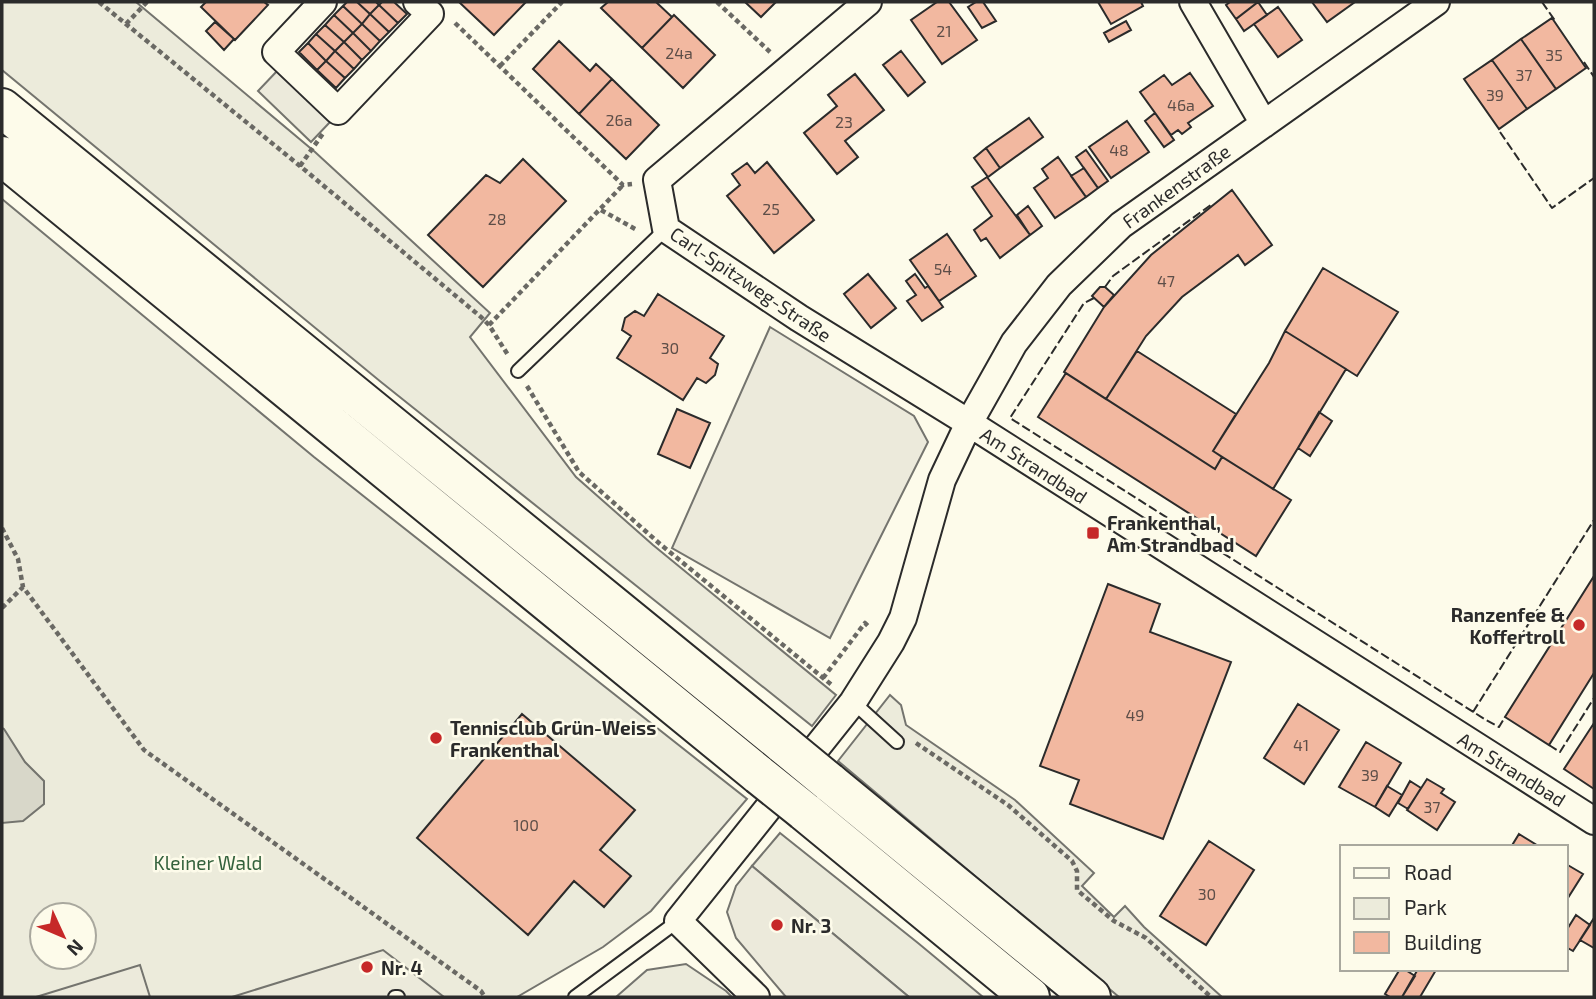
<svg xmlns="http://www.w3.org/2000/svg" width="1596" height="999" font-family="'Exo 2',sans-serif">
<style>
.green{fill:#ecebdb;stroke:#74746e;stroke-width:2;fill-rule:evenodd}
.parking{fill:#eceadb;stroke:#74746e;stroke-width:2}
.water{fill:#d8d7c9;stroke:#74746e;stroke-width:2}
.building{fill:#f2b8a0;stroke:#2b2b2b;stroke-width:2}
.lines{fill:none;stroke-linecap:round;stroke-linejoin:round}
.service-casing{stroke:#2b2b2b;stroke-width:16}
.minor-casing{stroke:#2b2b2b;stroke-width:30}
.trunk-casing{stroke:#2b2b2b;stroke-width:42}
.path{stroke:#6a6964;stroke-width:4.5;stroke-dasharray:5 3.5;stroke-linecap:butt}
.service{stroke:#fdfbea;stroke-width:12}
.minor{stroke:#fdfbea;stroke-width:26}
.trunk{stroke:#fdfbea;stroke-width:38}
.trunk-bridge-casing{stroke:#2b2b2b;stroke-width:42;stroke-linecap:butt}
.trunk-bridge{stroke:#fdfbea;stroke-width:38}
.fence{stroke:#2b2b2b;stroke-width:2;stroke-dasharray:9 3.5;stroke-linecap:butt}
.poi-dot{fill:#c62828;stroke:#fdfbea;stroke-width:2.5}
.labels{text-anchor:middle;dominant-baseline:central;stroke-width:5;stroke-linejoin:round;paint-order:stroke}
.number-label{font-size:16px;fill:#5d4e48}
.street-label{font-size:19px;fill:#2b2b2b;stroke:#fdfbea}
.poi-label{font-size:19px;font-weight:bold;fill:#2b2b2b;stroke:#fdfbea;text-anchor:start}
.park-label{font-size:19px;fill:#34623c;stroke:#fdfbea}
</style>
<rect width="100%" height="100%" fill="#fdfbea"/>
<!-- green -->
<path class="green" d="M2,2h134l179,150 175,161 -20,24 106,140 77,68 183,150 -24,31 -431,-344 -379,-312z
M2,199l312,258 433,342 -96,112 -48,36 -86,50h-515zM42,915h42v42h-42z
M890,695l11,10 5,20 109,75 79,73 -12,13 32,31 11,-11 19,21 78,70h-103l-281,-236z
M780,833l138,110 65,54h-74l-157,-131z
M686,964l40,27 6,6h-116l31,-27z"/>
<!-- parking -->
<path class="parking" d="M278,70l53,51 -20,21 -53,-51z
M770,327l144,89 14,26 -98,196 -158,-90z
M752,866l157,131h-123l-50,-59 -9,-26 9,-26z
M383,950l61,47h-212z
M140,965l10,32h-114z"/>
<!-- water -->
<path class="water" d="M2,728l2,1 21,33 19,19v23l-21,17 -21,2z"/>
<!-- building -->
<path class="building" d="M206,2h58l4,3 -33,35 -34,-33z
M347,2h10l13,12 -8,10 -19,-18z
M357,2h19l3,3 -9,9z
M382,2h12l13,12 -9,9 -19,-18z
M459,2h67l-32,33z
M608,2h48l16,15 -30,31 -41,-40z
M745,2h31l-15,15z
M937,2h12l28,38 -35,24 -31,-44z
M976,2h7l13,19 -14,7 -14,-21z
M1098,2h43l2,4 -32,18z
M1230,2h28l-22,17 -10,-14z
M1258,2l9,13 -23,16 -8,-12z
M1312,2h43l-28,20z
M379,5l19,18 -9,9 -19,-18z
M343,6l19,18 -9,9 -19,-18z
M1278,7l24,33 -24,17 -24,-33z
M370,14l19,18 -9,9 -18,-17z
M334,15l19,18 -9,9 -19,-17z
M674,15l41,40 -32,33 -41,-40z
M1552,18l34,50 -30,21 -35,-50z
M1126,21l5,9 -22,12 -5,-9z
M215,22l19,17 -10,11 -18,-19z
M362,24l18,17 -9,10 -18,-18z
M325,25l19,17 -9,9 -19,-17z
M353,33l18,18 -9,9 -18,-18z
M316,34l19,17 -9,10 -18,-18z
M1521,39l35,50 -29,20 -35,-49z
M559,41l31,30 6,-7 16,15 -33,35 -46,-45z
M344,42l18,18 -8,9 -19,-18z
M308,43l18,18 -9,9 -18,-18z
M335,51l19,18 -9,9 -19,-17z
M901,51l24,31 -17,14 -25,-31z
M1492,60l35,49 -28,20 -35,-50z
M326,61l19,17 -9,10 -19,-18z
M1190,73l23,33 -25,17 3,4 -9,7 -4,-4 -7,5 -31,-43 24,-17 8,10z
M855,74l29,36 -39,31 13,16 -21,17 -33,-41 33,-27 -9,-11z
M612,79l47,46 -33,34 -47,-45z
M1155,113l19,27 -10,7 -19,-26z
M1029,118l14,19 -43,31 -14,-20z
M1127,121l22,31 -38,26 -22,-31z
M986,148l14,20 -12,9 -14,-19z
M1086,150l22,31 -10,7 -22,-31z
M1058,157l28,40 -31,21 -21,-30 14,-10 -6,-9z
M523,159l43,42 -83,86 -55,-52 58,-60 14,8z
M767,162l47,58 -40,33 -47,-57 13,-11 -8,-11 15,-11 8,10z
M1084,168l14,20 -12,9 -15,-21z
M987,177l43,58 -30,23 -14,-20 -5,3 -7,-11 18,-14 -20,-29z
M1232,190l40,55 -27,20 -7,-10 -56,42 -36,39 -40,63 -42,-27 40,-65 47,-52z
M1028,206l14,20 -12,9 -13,-20z
M947,234l29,42 -37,25 -29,-41z
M1323,268l75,44 -41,64 -72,-45z
M868,274l28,34 -25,20 -27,-34z
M915,274l10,14 3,-2 15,21 -21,14 -15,-20 9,-6 -10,-14z
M1100,287h5l9,8 -10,12 -12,-11z
M658,294l66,42 -14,22 8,6 -3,11 -9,8 -9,-5 -14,22 -66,-42 14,-22 -9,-6 3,-12 10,-7 9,5z
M1285,331l61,38 -73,120 -60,-38 56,-88z
M1137,351l99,63 -23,37 9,6 -7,12 -109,-70z
M1066,373l149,96 7,-12 69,43 -35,56 -218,-139z
M677,409l33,14 -20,45 -32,-14z
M1319,412l13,9 -22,35 -12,-8z
M1594,576v97l-45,72 -44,-28z
M1108,584l52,20 -10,28 81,30 -68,177 -93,-35 9,-24 -39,-14z
M1298,704l41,26 -35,54 -40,-26z
M522,714l113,96 -35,40 31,26 -27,31 -30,-26 -46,54 -111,-97z
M1594,723v66l-30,-20z
M1366,742l35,21 -26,44 -36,-20z
M1427,779l17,10 -3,4 14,9 -18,28 -30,-20z
M1410,781l11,7 -13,21 -10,-6z
M1387,786l15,9 -13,21 -14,-9z
M1519,834l21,13h-29z
M1209,841l45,29 -48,75 -46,-29z
M1566,864l17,10 -17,27z
M1576,915l14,10 -17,26 -7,-4v-16z
M1594,918v30l-14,-8z
M1400,969h4l11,7 -13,21h-12l-5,-3z
M1418,969l18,1 -16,27h-18z"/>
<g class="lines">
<defs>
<path id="service" d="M518,371l148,-142
M853,702l44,40
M395,997h3
M575,997l103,-76"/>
<path id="minor" d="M323,2l-47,50 62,59 92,-97 -13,-12
M868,2l-211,178 9,49 133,89 170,105 625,398
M1193,2l71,122
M756,997l-78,-76 175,-219 38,-60 12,-24 39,-138 27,-57 45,-80 45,-58 62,-60 315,-223"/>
<path id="trunk" d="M2,108l782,637
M2,156l757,619
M829,782l262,215
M804,811l226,186"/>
</defs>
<!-- service casing -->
<use href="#service" class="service-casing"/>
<!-- minor casing -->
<use href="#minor" class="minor-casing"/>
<!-- trunk casing -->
<use href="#trunk" class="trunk-casing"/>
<!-- path -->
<path class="path" d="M99,2l201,164 181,151 8,8 19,30
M717,2l53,50
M455,23l168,162 9,-1
M126,24l21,-22
M500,66l62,-64
M300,166l24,-34
M601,210l36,20
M489,325l134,-140
M527,386l52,86 81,72 173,142
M2,528l16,31 5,28 121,163 337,241 4,6
M2,608l21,-21
M823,678l42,-55 3,3
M916,743l92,62 64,56 5,10v19l37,31 32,17 65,59"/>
<!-- service -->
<use href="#service" class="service"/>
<!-- minor -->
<use href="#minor" class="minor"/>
<!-- trunk -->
<use href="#trunk" class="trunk"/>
<defs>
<path id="trunk-bridge" d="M784,745l45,37
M759,775l45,36"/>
</defs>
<!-- trunk-bridge casing -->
<use href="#trunk-bridge" class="trunk-bridge-casing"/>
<!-- trunk-bridge -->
<use href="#trunk-bridge" class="trunk-bridge"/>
<!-- fence -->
<path class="fence" d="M1542,2l14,20
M1584,62l10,15
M1500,132l52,76 42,-30
M1105,287l8,-11 99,-72
M1094,298l-10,5 -74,115 476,302 13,7 6,-10
M1473,712l121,-192
M1549,745l11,7 34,-54"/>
</g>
<!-- markers -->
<g class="poi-dot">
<rect x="1086" y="526" width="14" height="14" rx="3.5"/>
<circle cx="1579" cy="625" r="7"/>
<circle cx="436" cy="738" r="7"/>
<circle cx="777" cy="925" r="7"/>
<circle cx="367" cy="967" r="7"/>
</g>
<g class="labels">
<!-- number labels -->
<g class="number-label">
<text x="944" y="30">21</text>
<text x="679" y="52">24a</text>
<text x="1554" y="54">35</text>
<text x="1524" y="74">37</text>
<text x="1495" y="94">39</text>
<text x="1181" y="104">46a</text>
<text x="619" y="119">26a</text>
<text x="844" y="121">23</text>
<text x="1119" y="149">48</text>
<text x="771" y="208">25</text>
<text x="497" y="218">28</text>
<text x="943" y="268">54</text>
<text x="1166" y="280">47</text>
<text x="670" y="347">30</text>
<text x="1135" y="714">49</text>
<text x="1301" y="744">41</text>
<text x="1370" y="774">39</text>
<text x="1432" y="806">37</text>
<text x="526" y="824">100</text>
<text x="1207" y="893">30</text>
</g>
<!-- street labels -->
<g class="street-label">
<text transform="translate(1176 186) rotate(-36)">Frankenstraße</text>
<text transform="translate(751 284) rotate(34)">Carl-Spitzweg-Straße</text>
<text transform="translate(1034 465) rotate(33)">Am Strandbad</text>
<text transform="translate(1512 769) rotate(32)">Am Strandbad</text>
</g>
<!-- poi labels -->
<g class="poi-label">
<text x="1107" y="522">Frankenthal,<tspan x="1107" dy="22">Am Strandbad</tspan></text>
<text x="1565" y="614" text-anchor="end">Ranzenfee &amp;<tspan x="1565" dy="22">Koffertroll</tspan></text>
<text x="450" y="727">Tennisclub Grün-Weiss<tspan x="450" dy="22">Frankenthal</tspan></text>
<text x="791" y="925">Nr. 3</text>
<text x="381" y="967">Nr. 4</text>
</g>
<!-- park labels -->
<g class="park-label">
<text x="208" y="862">Kleiner Wald</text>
</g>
</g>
<!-- border -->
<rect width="1596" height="999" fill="none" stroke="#2b2b2b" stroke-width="7"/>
<!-- legend -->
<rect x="1340" y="845" width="228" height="126" fill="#fdfbea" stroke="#a9a89e" stroke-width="2"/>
<rect x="1354" y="868" width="35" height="10" fill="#fdfbea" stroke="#a9a89e" stroke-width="2"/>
<text x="1404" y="880" font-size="21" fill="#2b2b2b">Road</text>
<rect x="1354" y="898" width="35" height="21" fill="#ecebdb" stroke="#a9a89e" stroke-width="2"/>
<text x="1404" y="915" font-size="21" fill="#2b2b2b">Park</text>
<rect x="1354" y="932" width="35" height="21" fill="#f2b8a0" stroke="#a9a89e" stroke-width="2"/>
<text x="1404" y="950" font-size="21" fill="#2b2b2b">Building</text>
<!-- north arrow -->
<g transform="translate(63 936) rotate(134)"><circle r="33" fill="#fdfbea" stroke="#a9a89e" stroke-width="2"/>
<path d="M0-5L12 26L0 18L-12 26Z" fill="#c62828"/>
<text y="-10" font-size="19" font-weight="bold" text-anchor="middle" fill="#2b2b2b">N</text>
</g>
</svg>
